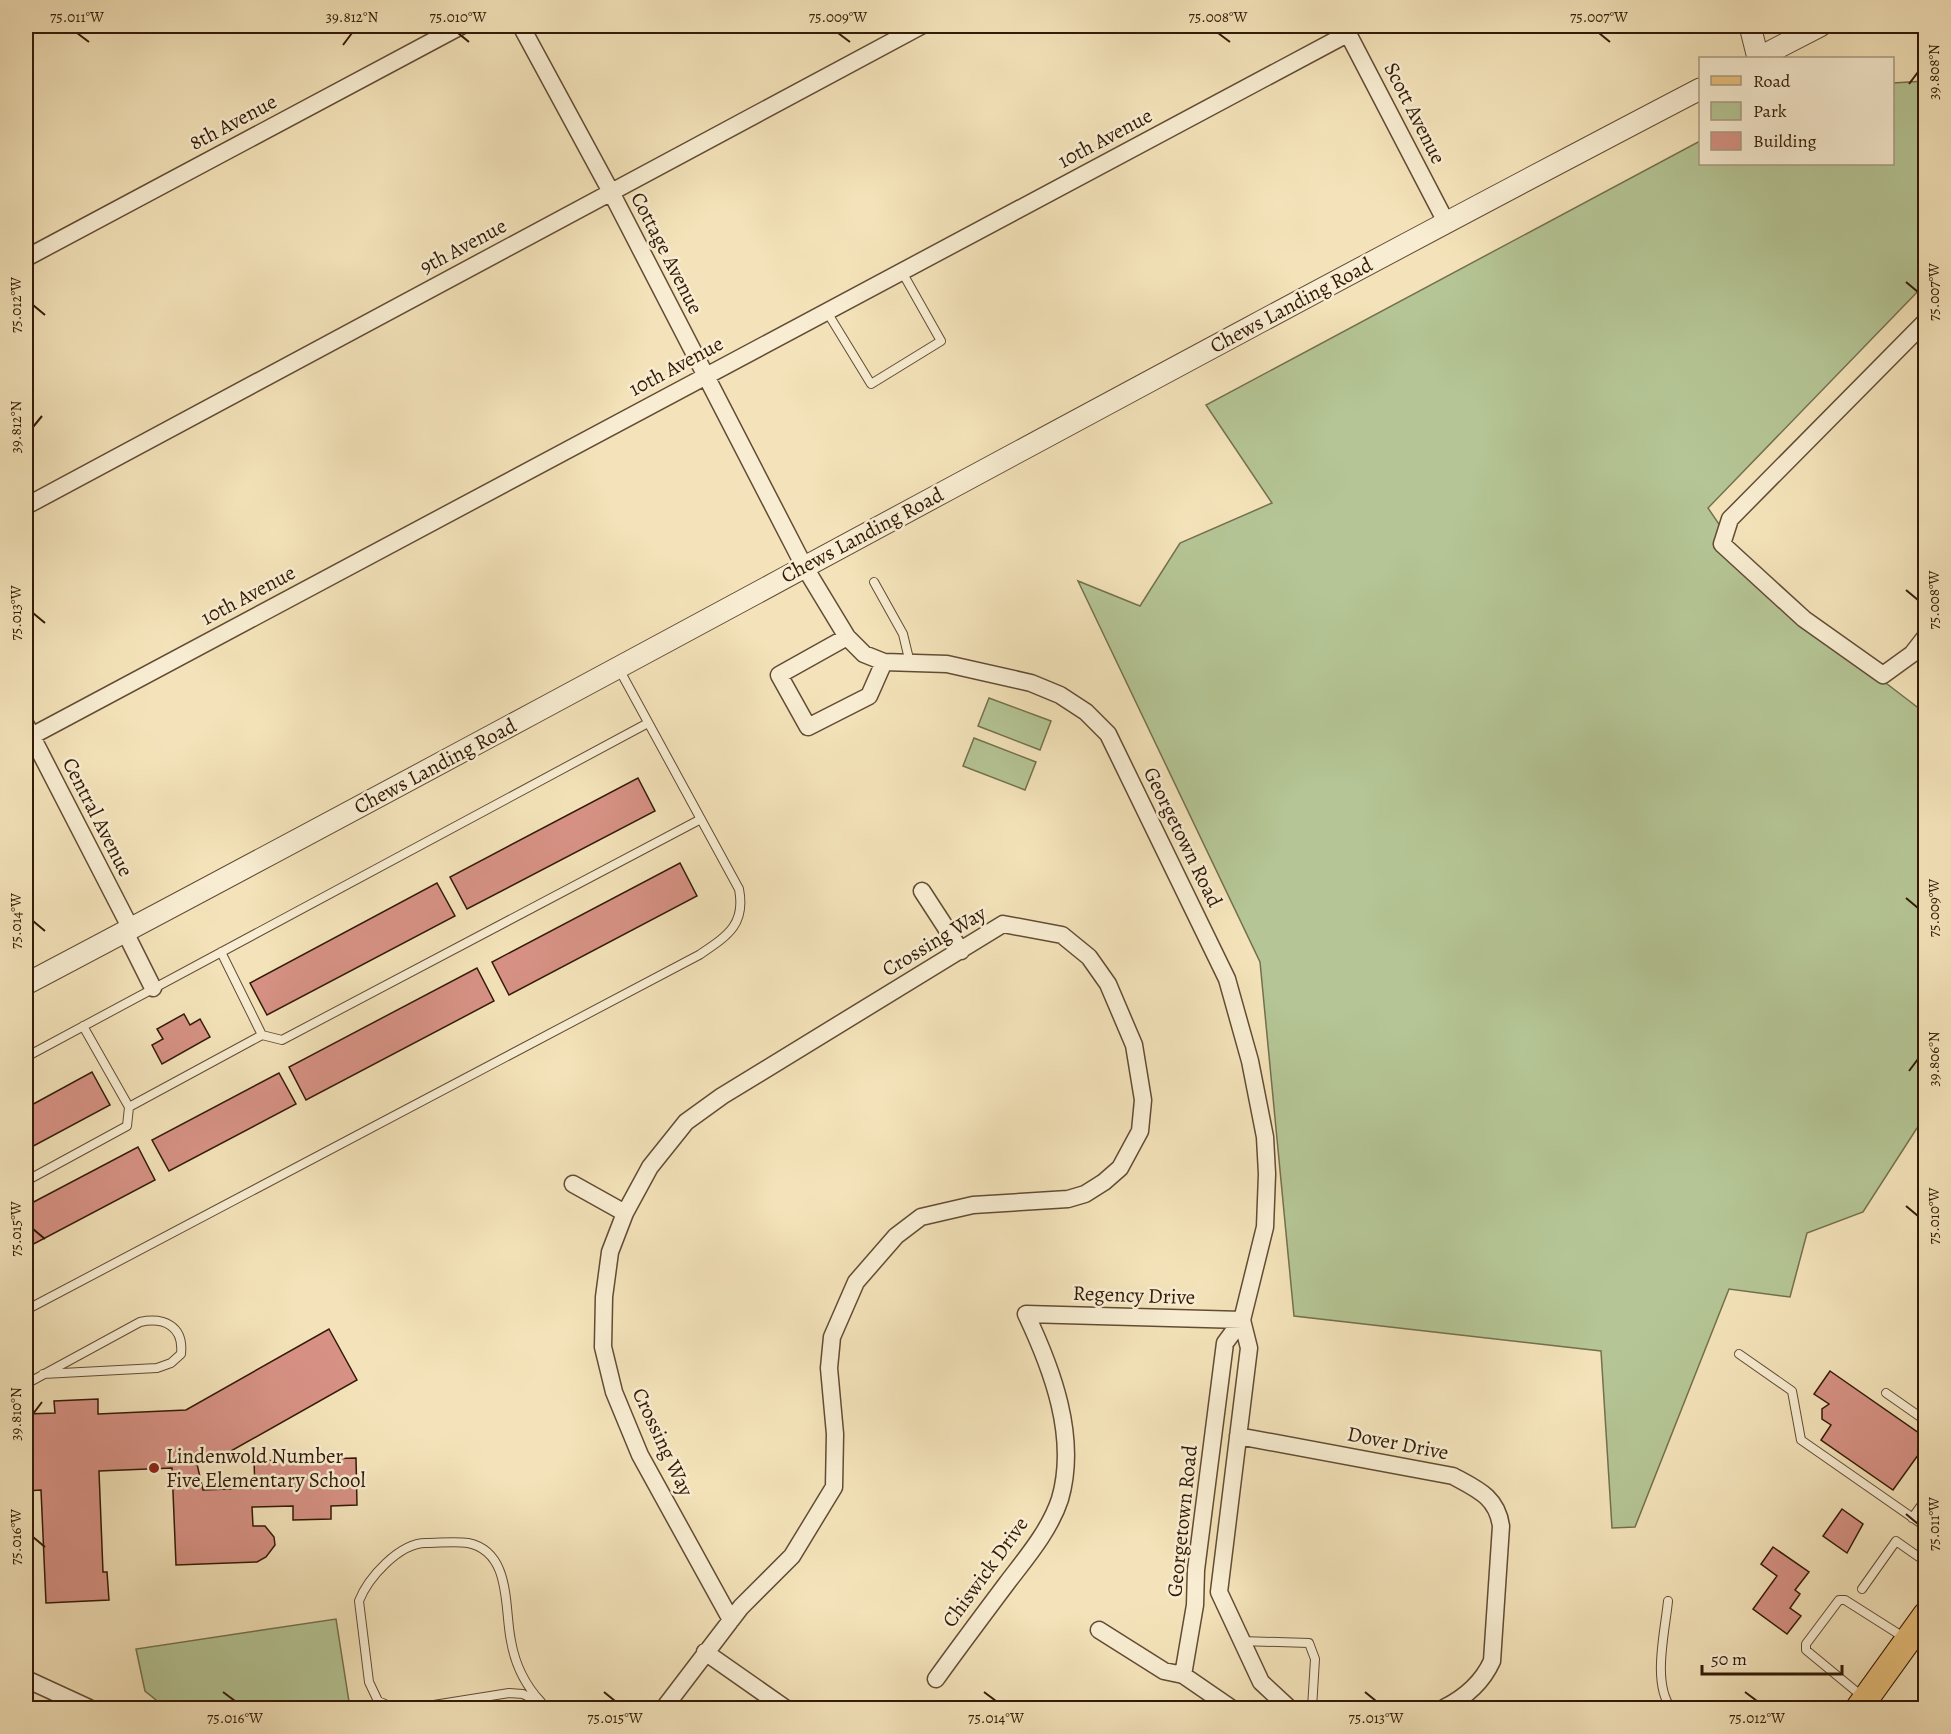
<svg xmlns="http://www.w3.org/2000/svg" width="1951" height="1734" font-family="Alegreya,serif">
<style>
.green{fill:#b5c595;stroke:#74704e;stroke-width:1.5}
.building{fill:#d79285;stroke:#321a07;stroke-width:1.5}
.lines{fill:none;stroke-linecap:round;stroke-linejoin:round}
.service-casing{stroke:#624c34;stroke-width:10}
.minor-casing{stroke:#624c34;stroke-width:19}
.tertiary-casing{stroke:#624c34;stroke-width:23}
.primary-casing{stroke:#321a07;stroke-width:28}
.service{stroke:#f8edd2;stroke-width:8}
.minor{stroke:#f8edd2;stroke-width:16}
.tertiary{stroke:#f8edd2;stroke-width:21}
.primary{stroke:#eac27d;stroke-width:26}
.ticks{fill:none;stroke:#321a07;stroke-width:2}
.poi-dot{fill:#8f2418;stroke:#f8edd2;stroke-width:2}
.labels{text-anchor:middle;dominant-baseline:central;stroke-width:5;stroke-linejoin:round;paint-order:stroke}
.street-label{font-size:21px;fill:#321a07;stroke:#f8edd2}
.poi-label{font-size:21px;fill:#321a07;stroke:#f8edd2;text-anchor:start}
.neatline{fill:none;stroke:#321a07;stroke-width:2}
.ticks-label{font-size:15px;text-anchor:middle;fill:#321a07}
</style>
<rect width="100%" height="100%" fill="#f4e3ba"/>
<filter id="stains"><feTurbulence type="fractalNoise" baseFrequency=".00333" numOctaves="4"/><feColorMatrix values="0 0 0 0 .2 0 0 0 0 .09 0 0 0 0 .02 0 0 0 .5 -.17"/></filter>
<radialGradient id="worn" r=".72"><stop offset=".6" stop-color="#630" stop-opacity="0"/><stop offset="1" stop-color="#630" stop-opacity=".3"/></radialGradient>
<!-- green -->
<path class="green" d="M1925,81v203l-217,224 55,81 162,124v414l-8,1 -54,84 -56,21 -17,64 -61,-8 -94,238 -23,1 -11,-177 -307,-35 -34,-354 -182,-381 62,25 40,-63 92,-40 -66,-98 494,-264v23h192l1,-81z
M989,698l62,23 -11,29 -62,-24z
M974,738l62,24 -11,28 -62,-24z
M336,1619l14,89h-184l-21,-17 -9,-42z"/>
<!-- building -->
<path class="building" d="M638,778l17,33 -188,98 -17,-32z
M680,863l17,33 -188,99 -17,-33z
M437,883l18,33 -188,99 -17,-32z
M477,968l17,33 -188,99 -17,-33z
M184,1014l6,11 10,-6 10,18 -48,27 -10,-19 11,-6 -6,-10z
M92,1072l18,33 -84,45v-42z
M279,1073l17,31 -127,67 -17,-31z
M138,1147l17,33 -129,68v-42z
M329,1329l28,51 -142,80 -18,4 6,26 52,-2 -1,-27 102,-3 1,47 -26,1v13l-38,1v-14l-41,1 1,19h12l9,11 1,8 -9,12 -9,5 -81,3 -4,-97 -73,3 4,101h4l2,28 -63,3 -5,-113 -15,1v-77l29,-1 -1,-12 44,-2v15l88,-4z
M1830,1371l96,67v6l-33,46 -72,-50 10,-15 -9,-6v-10l7,-5 -15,-10z
M1842,1509l21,15 -16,29 -24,-17z
M1773,1547l36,25 -14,18 5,4 -10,14 11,8 -14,18 -34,-25 24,-33 -16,-12z"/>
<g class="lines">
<defs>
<path id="service" d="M827,312l44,72 70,-43 -39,-69
M874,582l29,52 7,29
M83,1026l46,81 133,-72 -41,-83
M262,1035l20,5 419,-221
M26,1057l622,-334
M26,1181l101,-55 2,-19
M26,1310l673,-355c28,-19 47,-30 40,-66l-120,-220
M1739,1354l53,37 9,49 125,87
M26,1384l114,-62c24,-5 44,4 41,32l-10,9 -14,5 -114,6
M1886,1393l40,28
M1912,1518l14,-19
M1862,1589l34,-48 30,21
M1668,1601c-3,31 -16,82 3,107
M1240,1641l69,2 6,16 -3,49
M1863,1697l-57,-47v-6l33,-44h6l60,38
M394,1708l-16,-7 -9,-19 -10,-81c9,-23 40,-58 67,-58 13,0 29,-2 42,0 44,9 36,65 43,98 4,23 14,44 30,61
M415,1708l94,-15 14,1 27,14"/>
<path id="minor" d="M521,26l90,166 193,374 43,71 17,17 20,8 63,2 84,19 29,12 26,17 22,22 119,245 23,82 15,76 2,37 -2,53 -23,93 -17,23 -29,227 -1,35 -12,70
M1344,26l102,196
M26,258l435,-232
M1926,321l-196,198 -8,25 82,75 79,56 29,-21 14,-18
M26,506l895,-480
M847,637l-68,38 29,52 61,-31 15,-34
M26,725l105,204
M26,739l1323,-706
M922,891l39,60
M125,932l28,56
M573,1184l52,29
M1242,1320l7,28 -30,244 42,90 28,26
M1238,1436l215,40c24,13 44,21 48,50l-9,135c-10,22 -26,36 -48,47
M1099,1630l65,41 19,4 48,33
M705,1652l80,56
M26,1679l63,29
M936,1679c23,-32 47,-64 71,-96 19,-25 43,-53 53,-84 18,-62 -8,-130 -34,-185l216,6
M664,1708l77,-101 51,-51 42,-69 1,-53 -6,-66 3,-31 24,-55 40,-46 25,-19 52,-12 95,-6 17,-5 19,-12 16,-14 20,-37 3,-31 -9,-55 -26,-61 -19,-27 -27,-22 -59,-11 -281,172 -36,26 -36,45 -25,46 -15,39 -6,45 -1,50 11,45 26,63 91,165"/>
<path id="tertiary" d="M1750,26l8,32 62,-32
M26,984c560,-295 1113,-602 1674,-895"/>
<path id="primary" d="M1859,1708l67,-93"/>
</defs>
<!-- service casing -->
<use href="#service" class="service-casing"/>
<!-- minor casing -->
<use href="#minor" class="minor-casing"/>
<!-- tertiary casing -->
<use href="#tertiary" class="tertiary-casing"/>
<!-- primary casing -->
<use href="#primary" class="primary-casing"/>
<!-- service -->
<use href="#service" class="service"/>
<!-- minor -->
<use href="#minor" class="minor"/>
<!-- tertiary -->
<use href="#tertiary" class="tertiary"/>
<!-- primary -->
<use href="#primary" class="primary"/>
</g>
<!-- ticks -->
<path class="ticks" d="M77,33l12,9M458,33l11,9M838,33l12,9M1218,33l12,9M1599,33l11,9M343,45l9,-12M1909,84l9,-12M1906,282l12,10M33,305l12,10M33,427l9,-11M1906,590l12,10M33,613l12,10M1906,898l12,10M33,921l12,10M1909,1071l9,-12M1906,1206l12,10M33,1229l12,10M33,1414l9,-12M1906,1514l12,10M33,1537l12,10M223,1692l12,9M604,1692l11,9M984,1692l12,9M1365,1692l11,9M1745,1692l12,9"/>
<!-- markers -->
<circle class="poi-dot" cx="154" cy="1468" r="6"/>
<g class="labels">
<!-- street labels -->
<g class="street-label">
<text transform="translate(1415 113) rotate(63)">Scott Avenue</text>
<text transform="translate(233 122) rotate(-28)">8th Avenue</text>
<text transform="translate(1105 138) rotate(-28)">10th Avenue</text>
<text transform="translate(463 246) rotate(-28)">9th Avenue</text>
<text transform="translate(667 253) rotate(63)">Cottage Avenue</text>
<text transform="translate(1291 305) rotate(-28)">Chews Landing Road</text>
<text transform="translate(676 366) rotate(-28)">10th Avenue</text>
<text transform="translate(862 535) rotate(-28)">Chews Landing Road</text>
<text transform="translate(248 595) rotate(-28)">10th Avenue</text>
<text transform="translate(435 766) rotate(-28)">Chews Landing Road</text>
<text transform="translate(98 817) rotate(63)">Central Avenue</text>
<text transform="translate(1183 837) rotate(64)">Georgetown Road</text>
<text transform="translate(934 941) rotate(-31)">Crossing Way</text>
<text transform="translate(1134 1295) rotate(2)">Regency Drive</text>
<text transform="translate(663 1442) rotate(65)">Crossing Way</text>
<text transform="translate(1398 1443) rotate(11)">Dover Drive</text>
<text transform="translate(1182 1521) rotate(-84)">Georgetown Road</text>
<text transform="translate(985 1572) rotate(-54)">Chiswick Drive</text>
</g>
<!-- poi labels -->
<g class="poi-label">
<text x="166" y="1456">Lindenwold Number<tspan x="166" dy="24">Five Elementary School</tspan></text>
</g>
</g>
<!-- margin -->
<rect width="1951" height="1734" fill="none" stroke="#f4e3ba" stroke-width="66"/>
<!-- legend -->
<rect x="1699" y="57" width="195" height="108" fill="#f8edd2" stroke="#a99981" stroke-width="1.5"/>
<rect x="1711" y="76" width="30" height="9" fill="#eac27d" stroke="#a99981" stroke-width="1.5"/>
<text x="1753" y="87" font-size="18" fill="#321a07">Road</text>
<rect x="1711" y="102" width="30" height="18" fill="#b5c595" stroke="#a99981" stroke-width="1.5"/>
<text x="1753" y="117" font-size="18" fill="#321a07">Park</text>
<rect x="1711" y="132" width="30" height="18" fill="#d79285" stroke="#a99981" stroke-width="1.5"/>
<text x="1753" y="147" font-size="18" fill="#321a07">Building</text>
<!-- scale -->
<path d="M1702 1665v9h140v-9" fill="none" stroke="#321a07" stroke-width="3"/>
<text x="1711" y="1665" font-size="18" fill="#321a07" stroke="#f8edd2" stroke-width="4.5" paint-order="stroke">50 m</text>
<rect x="33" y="33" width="1885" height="1668" class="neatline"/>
<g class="ticks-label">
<text x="77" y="22">75.011°W</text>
<text x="352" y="22">39.812°N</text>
<text x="458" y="22">75.010°W</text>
<text x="838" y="22">75.009°W</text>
<text x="1218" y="22">75.008°W</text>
<text x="1599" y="22">75.007°W</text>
<text transform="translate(1934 72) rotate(-90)" y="5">39.808°N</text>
<text transform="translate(1934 292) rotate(-90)" y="5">75.007°W</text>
<text transform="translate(16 305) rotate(-90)" y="5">75.012°W</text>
<text transform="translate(16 427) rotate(-90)" y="5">39.812°N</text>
<text transform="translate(1934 600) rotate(-90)" y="5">75.008°W</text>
<text transform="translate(16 613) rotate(-90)" y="5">75.013°W</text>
<text transform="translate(1934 908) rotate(-90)" y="5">75.009°W</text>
<text transform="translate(16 921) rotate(-90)" y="5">75.014°W</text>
<text transform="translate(1934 1059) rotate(-90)" y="5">39.806°N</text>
<text transform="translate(1934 1216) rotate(-90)" y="5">75.010°W</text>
<text transform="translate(16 1229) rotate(-90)" y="5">75.015°W</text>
<text transform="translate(16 1414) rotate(-90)" y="5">39.810°N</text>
<text transform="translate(1934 1524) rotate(-90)" y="5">75.011°W</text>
<text transform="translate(16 1537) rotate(-90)" y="5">75.016°W</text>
<text x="235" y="1723">75.016°W</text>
<text x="615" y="1723">75.015°W</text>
<text x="996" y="1723">75.014°W</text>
<text x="1376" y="1723">75.013°W</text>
<text x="1757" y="1723">75.012°W</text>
</g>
<rect width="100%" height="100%" filter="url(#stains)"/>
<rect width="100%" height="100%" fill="url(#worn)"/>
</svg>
